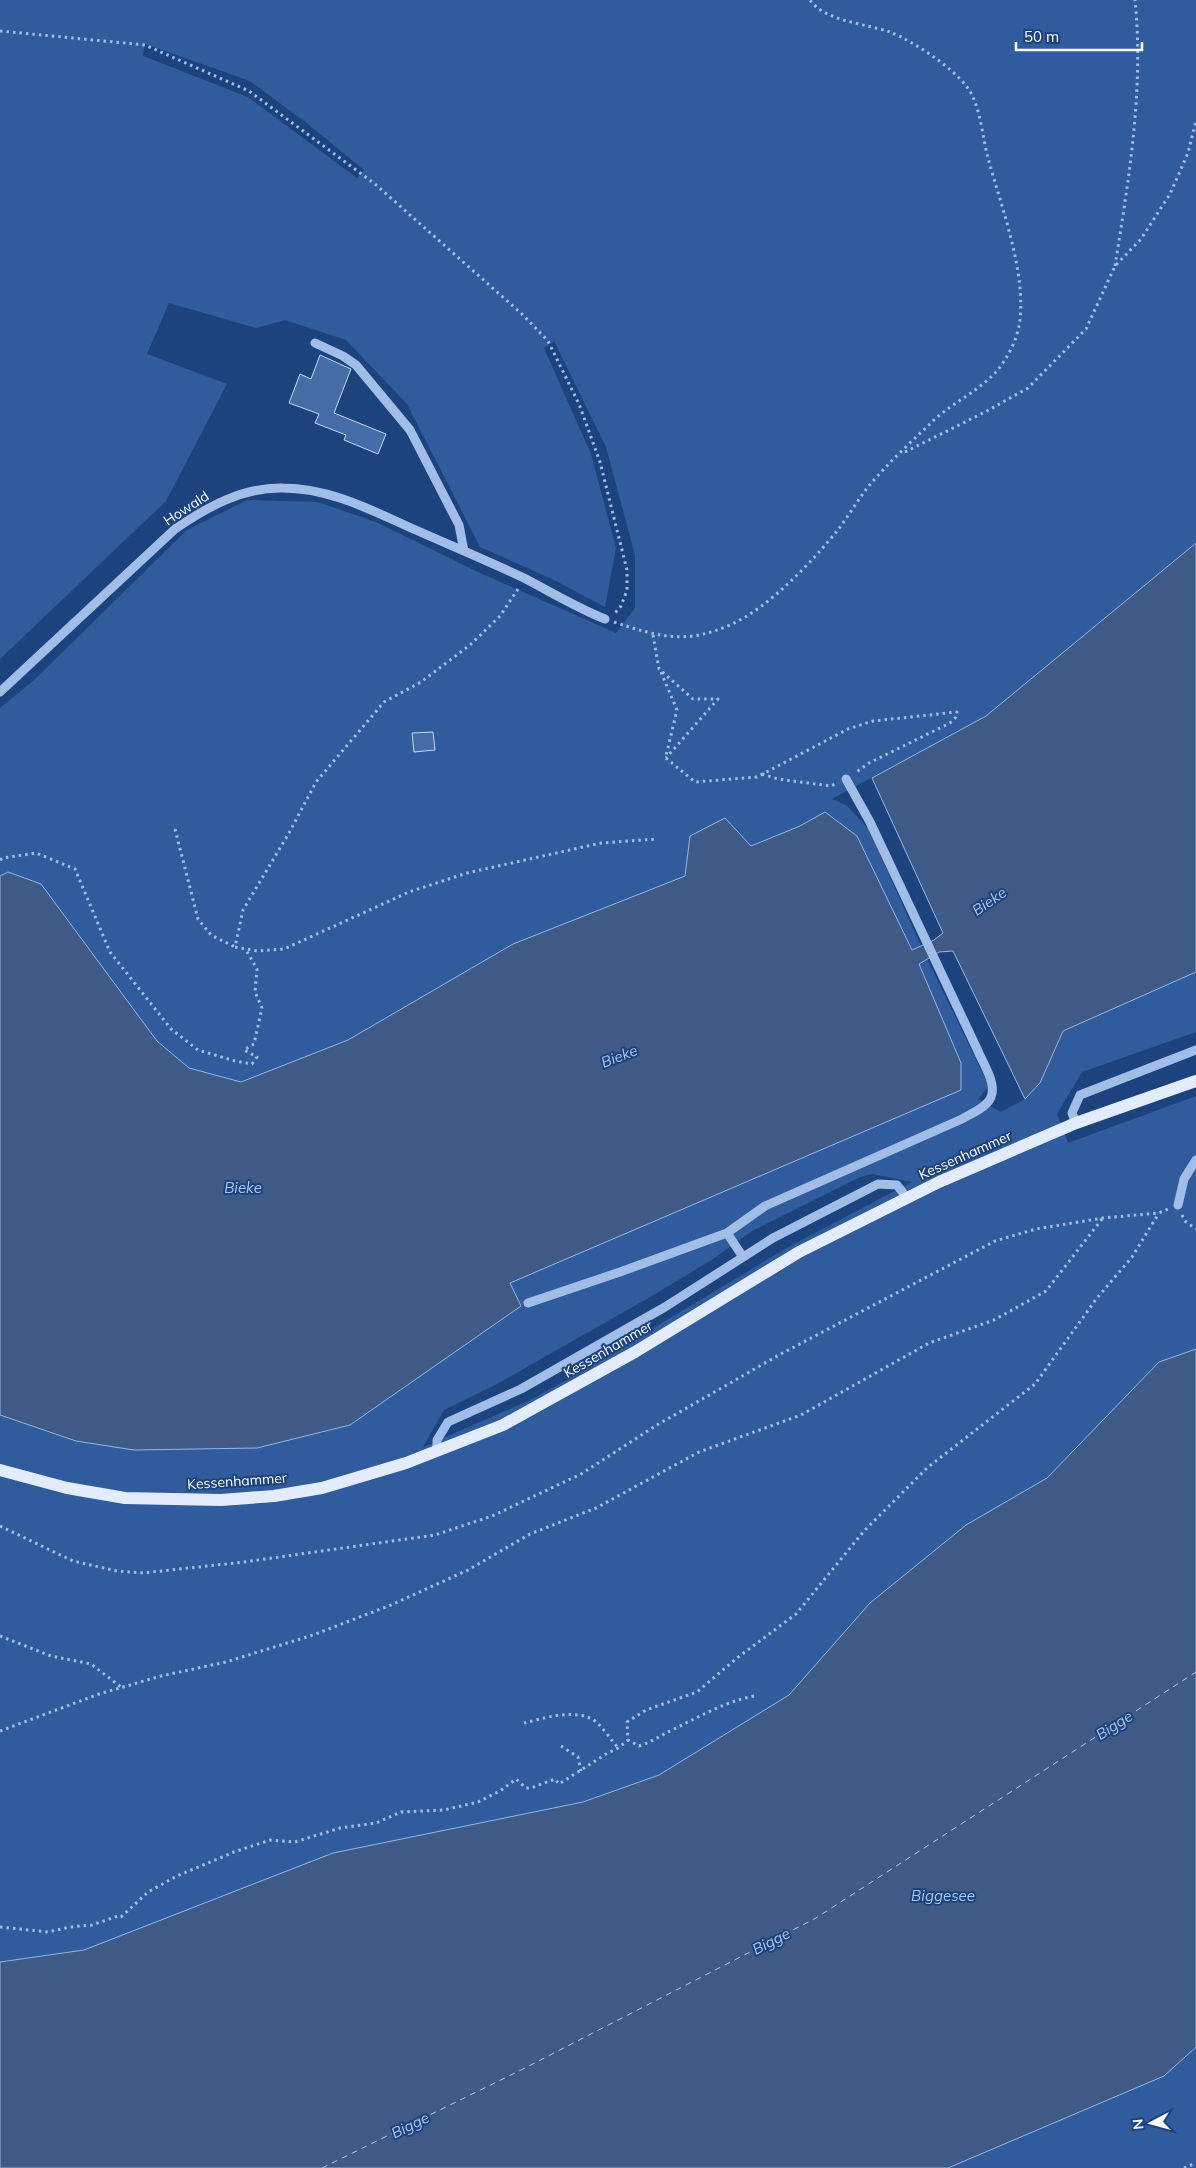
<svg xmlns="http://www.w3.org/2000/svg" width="1196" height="2168" font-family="Mulish,sans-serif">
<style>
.green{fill:#305b9d;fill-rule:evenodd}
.water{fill:#3f5a86;stroke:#94b7ea}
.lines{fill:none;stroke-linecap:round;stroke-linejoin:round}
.ferry{stroke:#acc7f0;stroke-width:1;stroke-dasharray:6 5;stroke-linecap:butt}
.building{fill:#466ca8;stroke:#c4d8f6}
.path{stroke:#a1bde8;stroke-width:3;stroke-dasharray:2.5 4;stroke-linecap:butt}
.minor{stroke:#a1bde8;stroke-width:9}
.major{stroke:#e3ecfe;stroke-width:12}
.labels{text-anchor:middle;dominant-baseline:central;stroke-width:4;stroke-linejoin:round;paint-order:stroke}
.street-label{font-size:14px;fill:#fff;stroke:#1d437e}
.water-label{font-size:15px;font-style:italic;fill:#acc7f0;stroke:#1d437e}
</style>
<rect width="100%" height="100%" fill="#1d437e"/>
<!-- green -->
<path class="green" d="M0,0h1196v543l-210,173 -154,83 14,6 22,23 53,118 -9,4 -55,-114 -32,-24 -25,14 -50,20 -60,-10 -5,40 -172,68 -165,96 -107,42 -52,-14 -32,-27 -149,-169 -8,4v-168l33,-27 154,-151 60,-30 71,2 60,21 102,50 136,60 19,-25v-53l-29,-108 -52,-106 -10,7 47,106 25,94 -11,59 -53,-28 -72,-32 -73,-143 -61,-64 -61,-20 -29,8 -87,-25 -22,51 80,30 -61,117 -166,158zM145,44l105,37 58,43 56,46 -7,8 -109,-81 -105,-41z
M927,959l62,127 -11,13 23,13 24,-13 15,-15 23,-53 133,-59v60l-114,40 -25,42 11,29 128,-47v253l-37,13 -112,116 -81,47 -96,78 -81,92 -130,80 -76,27 -499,148 -84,12v-547l76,26 181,7 93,-23 171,-119 -12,-23 451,-193 1,-27 -42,-99zM872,1174l40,8 -122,64 -220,132 -40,22 -107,47 21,-37 53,-26 155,-88 61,-37 39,-28 108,-54z
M1196,2047v121h-248l216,-92z"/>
<!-- water -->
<path class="water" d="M1196,543v429l-133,59 -23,52 -15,16 -72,-148 -14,1 -20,12 42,99v27l-451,193 11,23 -171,119 -93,23 -123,2 -58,-9 -76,-26v-539l8,-4 33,12 116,157 32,27 52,14 107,-42 165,-96 172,-68 5,-40 35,-18 26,28 49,-20 25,-14 32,24 55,114 22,-10 9,-7 -71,-155 114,-62z
M1196,1349v698l-32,29 -216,92h-948v-206l84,-12 249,-97 250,-51 76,-27 130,-80 81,-92 96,-78 81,-47 112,-116z"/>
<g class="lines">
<!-- ferry -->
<path class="ferry" d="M322,2168l201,-99 293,-151 380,-246"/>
</g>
<!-- building -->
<path class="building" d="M320,355l31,14 -17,44 52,21 -8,20 -34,-14 2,-5 -31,-12 4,-9 -30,-11 11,-29 11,5z
M433,732l2,18 -21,2 -2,-19z"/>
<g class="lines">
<!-- path -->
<path class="path" d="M0,31l145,14 104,46 126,93 147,130 26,27 31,63 21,58 27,108v20l-6,16 -6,7
M1115,266c14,-88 29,-178 20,-266
M905,452l80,-40 43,-24 58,-59 29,-63 26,-27 29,-45 18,-41 8,-32
M518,589l-18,27 -30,29 -49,37 -37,20 -68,80 -27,51 -46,77 -8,37 22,4 27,-2 125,-57 58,-19 134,-30 56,-4
M614,622c46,15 72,23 118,2 36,-16 80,-62 105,-93 11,-14 20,-30 31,-44 19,-23 43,-45 65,-66 19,-18 44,-29 62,-48 11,-12 21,-31 24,-47 9,-49 -18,-120 -31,-168 -5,-19 -7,-43 -15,-61 -10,-24 -60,-56 -83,-65 -23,-8 -66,-11 -80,-32
M653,635l6,34 34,30h25l-52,59
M661,672l16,38 -11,46
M666,758l29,24 62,-5 91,-48 25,-8 84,-9 -1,5 -6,6 -81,40 -14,10
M762,774l16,5 53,7 4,-2
M175,829l23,90 13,16 24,12
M0,860l3,-2 33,-5 39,16 35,83 61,77 27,21 37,11 17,3 5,-7 -13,-7 10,-6 8,-36 -7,-16 2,-23 -11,-19
M1182,1215l3,6 11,8
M0,1526l73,35 44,10 26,2 101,-11 191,-27 57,-19 89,-42 76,-49 122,-70 216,-114 41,-12 67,-11 56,-5 9,-4
M0,1636l51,20 40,8 30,23
M754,1696c-30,6 -53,20 -80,33 -13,6 -22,13 -35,17l-11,-6 -1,-18 19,-12 51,-18 40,-34 59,-44 68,-83 63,-63 108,-84 62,-86 35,-41 27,-44
M524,1723c20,-5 48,-14 68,-4 8,4 20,22 26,29
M0,1731l99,-37 62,-18 65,-14 87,-27 78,-30 77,-35 62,-36 66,-26 103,-56 102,-37 128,-72 65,-23 52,-29 56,-72
M561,1746l17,11 3,14
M0,1927l48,5 22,-5 22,-2 26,-9 3,1 27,-25 29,-16 57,-24 36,-12 25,2 45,-14 36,-5 25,-11 43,-2 34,-8 22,-11 16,-12 10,9h5l24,-9 4,5 47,-30 12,-6 10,-8
M1184,2168l12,-5"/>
<!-- minor -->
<path class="minor" d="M315,343l28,13 13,9 54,65 49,95 5,26
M0,692l175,-163c32,-22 68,-42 108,-41 45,0 86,21 126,39 38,17 77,33 115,51 27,14 53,30 81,41
M1076,1123l-4,-10 8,-18 116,-45
M1178,1205l6,-26 12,-19
M727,1233l16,24
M528,1303l92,-31 107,-39 38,-27 197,-87c8,-5 19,-9 25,-16 14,-14 -3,-37 -9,-52l-108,-229 -24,-43
M437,1451v-11l11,-18 73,-33 144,-82 108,-69 105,-54 19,1 10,13"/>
<!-- major -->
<path class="major" d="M0,1470l67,18 58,10 96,2 53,-4 48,-8 84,-25 97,-38 132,-73 164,-100 140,-70 137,-59 120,-42"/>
</g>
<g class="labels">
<!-- street labels -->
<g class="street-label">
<text transform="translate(186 508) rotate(-33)">Howald</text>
<text transform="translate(965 1155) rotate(-24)">Kessenhammer</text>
<text transform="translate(608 1349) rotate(-30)">Kessenhammer</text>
<text transform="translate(237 1481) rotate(-4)">Kessenhammer</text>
</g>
<!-- water labels -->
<g class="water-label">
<text transform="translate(989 901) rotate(-35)">Bieke</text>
<text transform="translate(619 1056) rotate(-21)">Bieke</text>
<text x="243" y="1187">Bieke</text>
<text transform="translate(1114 1725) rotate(-33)">Bigge</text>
<text x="943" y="1895">Biggesee</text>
<text transform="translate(771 1941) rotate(-27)">Bigge</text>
<text transform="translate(410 2125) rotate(-26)">Bigge</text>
</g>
</g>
<!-- north arrow -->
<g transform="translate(1151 2123) rotate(264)" stroke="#1d437e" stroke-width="4" paint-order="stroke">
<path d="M0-4L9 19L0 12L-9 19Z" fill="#ffffff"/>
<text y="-8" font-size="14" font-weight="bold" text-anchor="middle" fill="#ffffff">N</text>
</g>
<!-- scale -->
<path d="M1016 42v8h126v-8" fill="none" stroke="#ffffff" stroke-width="2.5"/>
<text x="1024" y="42" font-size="15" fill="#ffffff" stroke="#1d437e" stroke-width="4" paint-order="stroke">50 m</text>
</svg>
